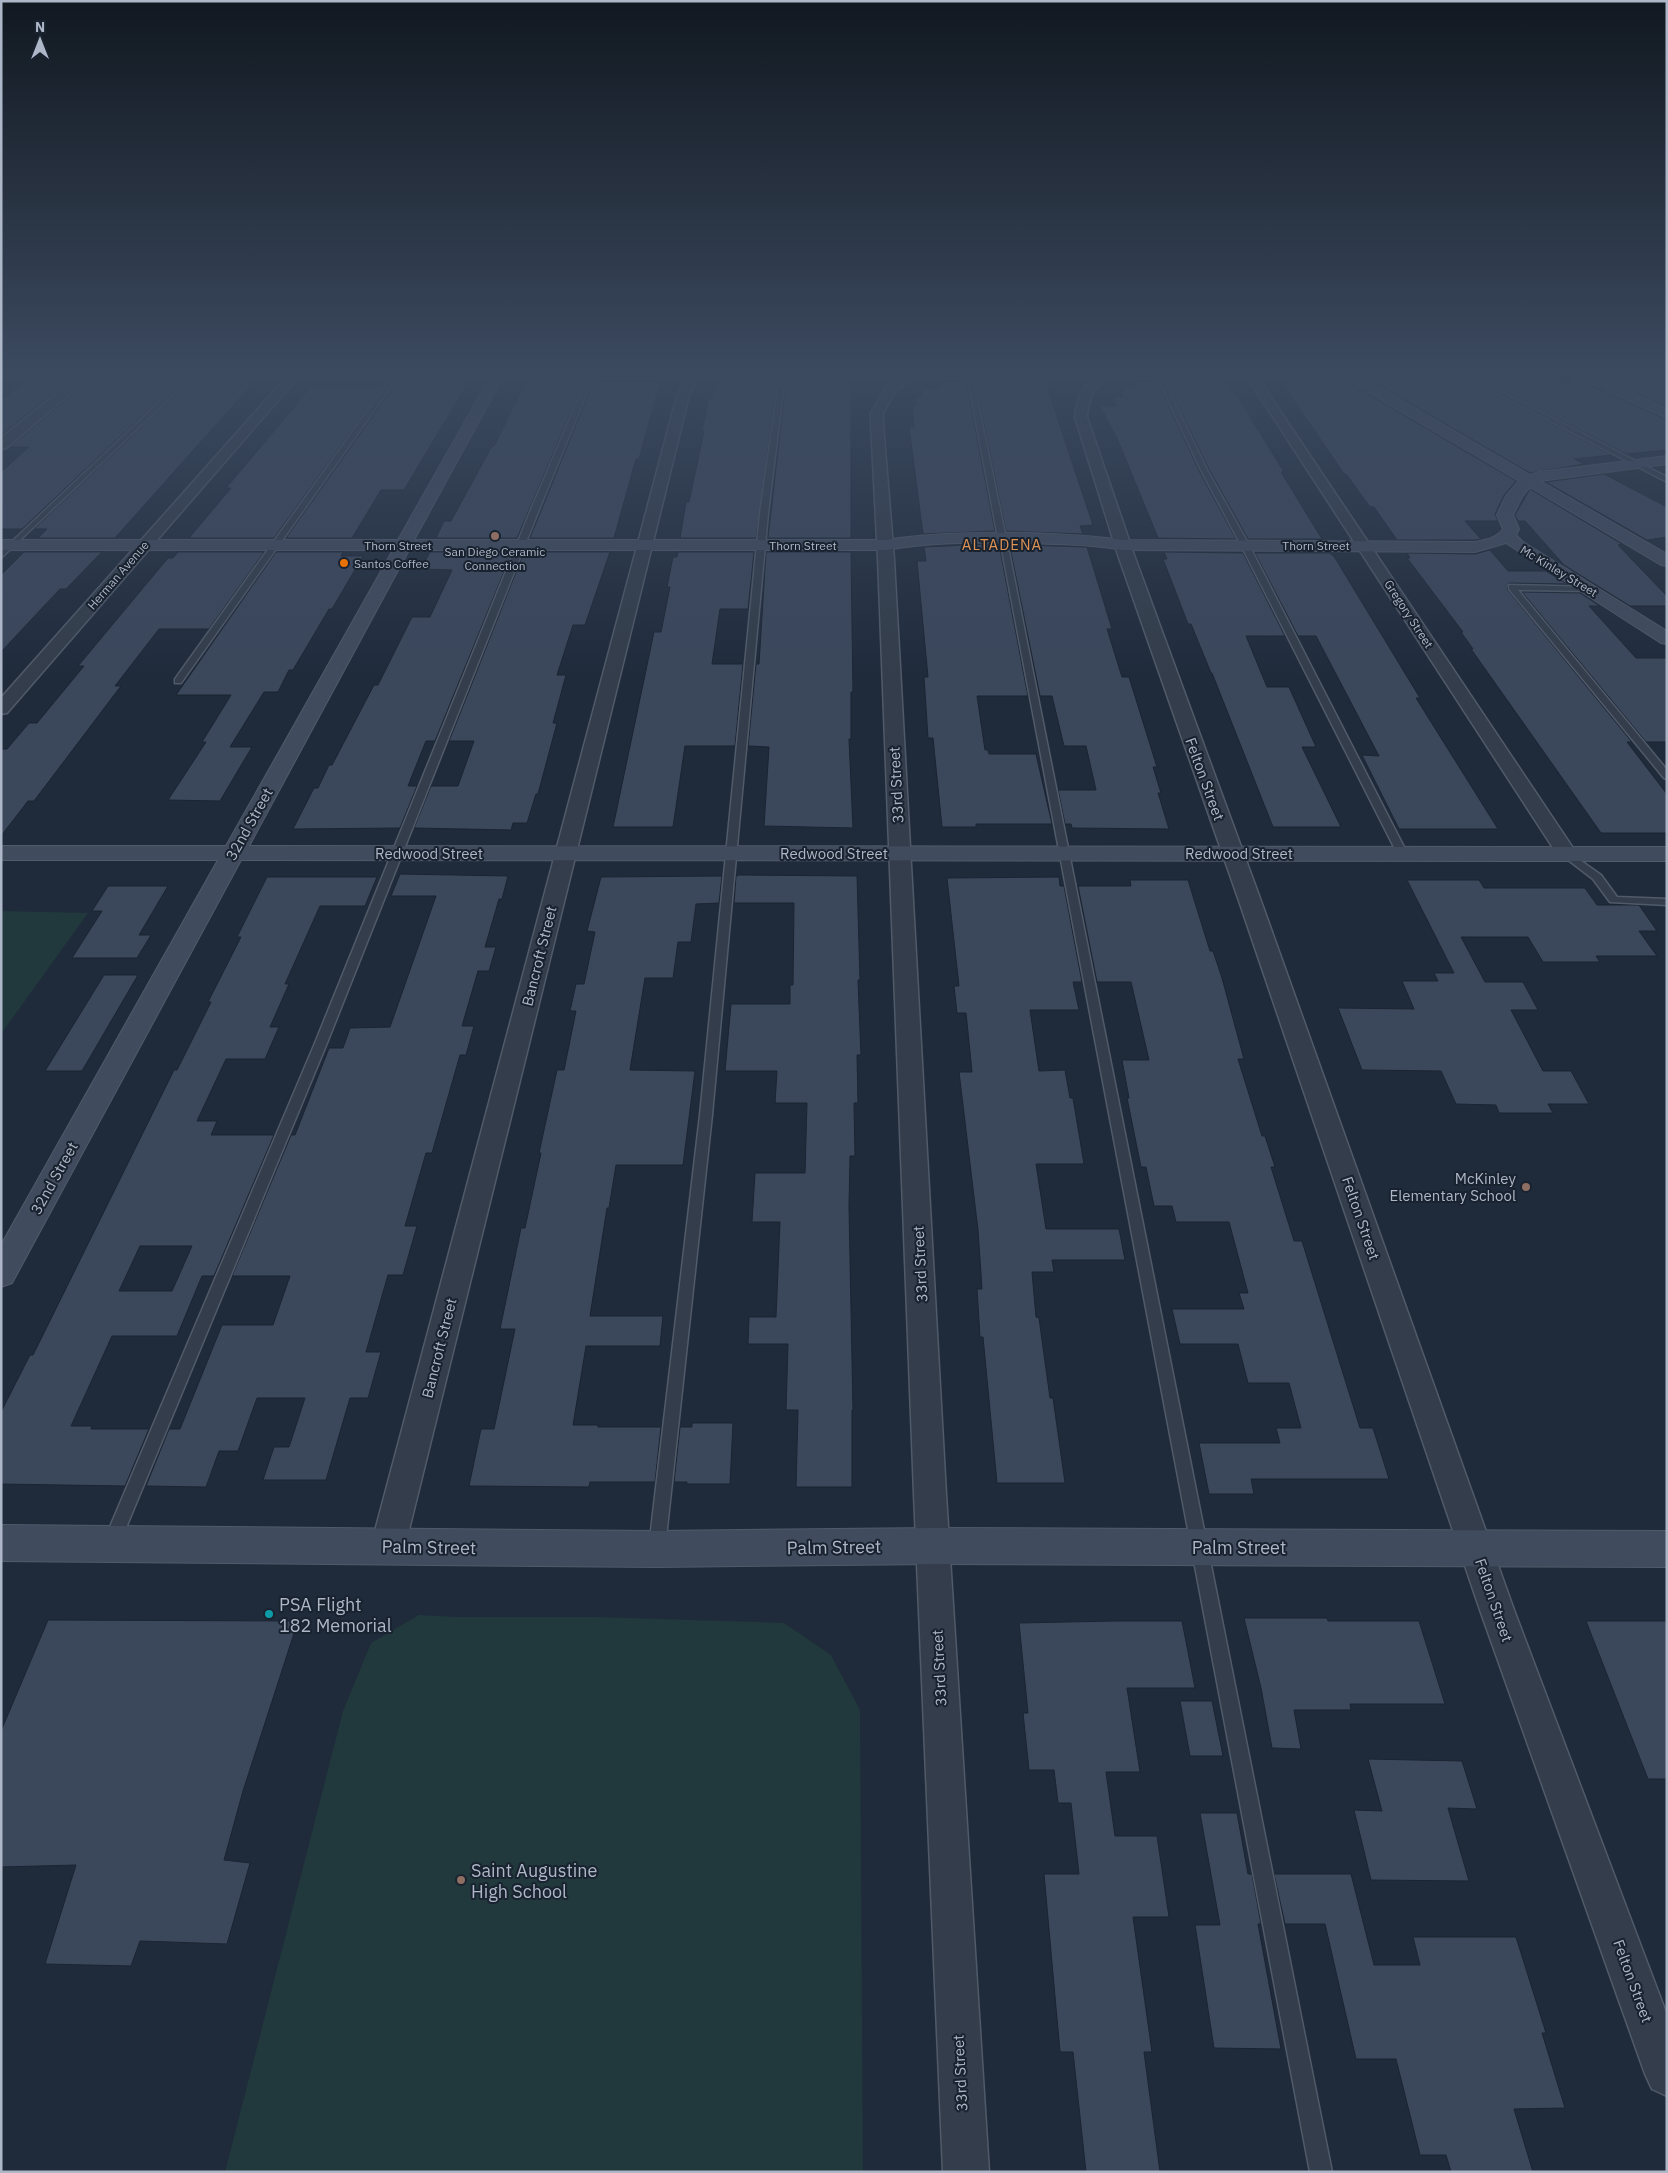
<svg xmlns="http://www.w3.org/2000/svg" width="1668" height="2173" font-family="'IBM Plex Sans',sans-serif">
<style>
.green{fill:#21383c}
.building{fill:#3b475b;stroke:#1b2432;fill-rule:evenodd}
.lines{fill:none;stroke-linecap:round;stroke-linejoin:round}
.lane-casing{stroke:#515a69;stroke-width:3}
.street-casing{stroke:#515a69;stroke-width:3}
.secondary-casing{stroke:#515a69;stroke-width:2}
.lane{fill:#333d4b;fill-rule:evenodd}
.street{fill:#333d4b;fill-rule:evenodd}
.secondary{fill:#414b5e;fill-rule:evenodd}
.education-dot{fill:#8d6e63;stroke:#19222f;stroke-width:2}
.food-dot{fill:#e8710a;stroke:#19222f;stroke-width:2}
.culture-dot{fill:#0f9aa8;stroke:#19222f;stroke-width:2}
.labels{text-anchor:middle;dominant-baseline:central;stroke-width:4;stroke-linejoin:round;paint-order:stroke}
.far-street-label{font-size:12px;fill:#aeb7c7;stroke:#19222f}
.far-poi-label{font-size:12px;fill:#aeb7c7;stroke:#19222f}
.far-quarter-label{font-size:15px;letter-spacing:1px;fill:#dc9255;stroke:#19222f}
.street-label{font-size:15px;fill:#aeb7c7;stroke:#19222f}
.poi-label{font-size:15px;fill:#aeb7c7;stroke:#19222f;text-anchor:end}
.near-street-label{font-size:18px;fill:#aeb7c7;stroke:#19222f}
.near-poi-label{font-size:18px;fill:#aeb7c7;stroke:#19222f;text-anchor:start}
</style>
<rect width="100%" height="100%" fill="#1f2b3b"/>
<!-- green -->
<path class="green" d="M3,911l85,2 -87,121v-120z
M419,1615l36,2h143l186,6 47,32 29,55 3,462h-638l118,-461 28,-68z"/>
<!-- building -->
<path class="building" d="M1377,374h81l12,7v3l4,-1 138,72 -38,4 10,5 -54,9 -158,-92h17z
M1573,374l3,5 91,41v30l-41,4 -140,-72 60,-7 25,11z
M1596,374h71v33z
M25,381h44l-68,54v-35z
M89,381h90l-157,148h-21v-57l28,-25h-19z
M190,381h65l-140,157h-77l9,-9h-13z
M398,381h71l-65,109h-23l-29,48h-66z
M529,381h55l-67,157h-81l8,-17h7l41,-75h2l32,-64z
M594,381l66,1 -21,77h-3l-22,79h-84z
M721,381h56l-21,157h-76l6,-36h3l15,-71h-2l7,-33h4l4,-16z
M786,381h65v157h-83z
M958,381h8l29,150 -72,3 -14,-107h5l-1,-22h3l-1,-7 7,-2 -1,-8h19l-1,-6z
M975,381h70l48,144 -13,1 3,8 -77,-3z
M1157,381l42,90 37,68 -78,-1 -41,-100 -17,-32h16l-3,-9h10l-2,-7h3l-1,-3h13l-3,-5z
M1166,381h61l6,11h2l49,80h-3l41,67h-74l-39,-70z
M1281,381h64l171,100 -12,14 -9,19 3,7h-33l16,18 -6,1h-78l-23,-33h-4l-24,-33h-2z
M311,387h72l-109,151h-85l42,-50h-5z
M1604,474l63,33v30l-20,3 -101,-58z
M1530,489l92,55 -4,1 49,51v10h-37l-66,-41 -39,-44h-7l-3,-6z
M991,544l96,3 25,82h-5l15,48h7l28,90h-4l8,26h-3l11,36 -97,-1 -1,-4h-6l-7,-34h38l-10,-44h-22l-12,-50h-12l-29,-144 -8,-4 -3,2 28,146h-51l8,54h3l1,4h47l16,70h-76v3h-34l-9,-89h-5l-4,-61h4l-11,-116h9l-2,-14z
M1490,550l18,21h38l21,13 -58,-1 -2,6 125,153h-5l40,52v39h-66l-130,-184h2l-12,-17h2l-56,-74h3l-3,-5 68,1z
M24,552h78l-36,37h-6l-59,63v-77z
M178,552h86l-55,77h-50l-44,57h6l-87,115h-6l-27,35v-87h6l22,-26h8l47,-57h-6l90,-108h5z
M276,552h67l-2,4h22l-31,53h-3l-36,61h-4l-11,22h-14l-34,55h22l-32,54 -52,-1 38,-58h-4l29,-47h-55z
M430,552h82l-77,189h-9l-18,45h9l-17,42 -107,1 21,-41h4l11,-23h3l42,-80h4l34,-68h18l22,-47 -31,-1z
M524,552h86l-25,73h-12l-16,50h9l-13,48h4l-19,71h-2l-9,29h-14l-2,7 -97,-2 17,-42h27l16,-45h-25z
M678,552h76l-6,57h-28l-8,55h31l-8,82h-50l-12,81h-60l41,-195h7l9,-45h-3l6,-30h4z
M766,552h85l2,140h-2v47h-2l4,89 -89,-2 5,-79 -21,-1 8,-82h3z
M1164,552l79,1 42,83h-39l21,51h22l27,60h-14l39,80h-68l-61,-154h-1l-20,-49h-3l-25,-65h4z
M1255,553h75l5,5 85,140h-4l82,131h-99l-37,-74 17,1 -63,-120h-18z
M1522,592l58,1 20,13h-11l47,52h31v84h-21z
M400,874l108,2 -6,23h-3l-14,48h11l-7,24h-11l-16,55h12l-8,29h-6l-28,98h-6l-21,73h12l-14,49h-15l-22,77h15l-13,46h-18l-24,82h-63l11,-33h15l16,-49h-48l-19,53h-19l-13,36 -60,-1 23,-57h11l42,-104h51l17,-49h-58l59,-141h4l34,-87h14l7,-20 40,-1 46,-131h-45z
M739,875l118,1 3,104h-2l3,75h-4l1,48h-4l1,53h-5l-1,50 4,204h-1v77h-56l2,-77h-12l2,-66h-40l1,-27h27l4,-95h-28l3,-49h50l2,-70h-32l2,-32h-52l6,-67h59v-19h3l1,-82h-60l2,-27z
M722,876l-3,27 -23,1 -5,38h-13l-5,36h-28l-15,92 65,1 -12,94h-67l-7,43h-2l-17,108h73l-3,30h-74l-13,79h25v2h63l-6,55h-65l-1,5 -120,-1 12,-57h13l21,-100h-15l21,-101h4l16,-75h-2l18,-83h7l12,-59h-6l6,-27h8l11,-52 -8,-1 14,-54z
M267,877h110l-12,29h-45l-35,78h4l-19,43h9l-14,32h-39l-29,62h20l-6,14h63l-60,141h-12l-25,60h-65l-41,90h21l-1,3h58l-24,57 -124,-2v-72l29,-57h3l141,-285h3l34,-68h-3l33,-65h-4zM140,1246h52l-20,45h-53z
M1059,877l1,9h4l18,96h-9l6,28h-49l9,61 26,-1 5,28h3l11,66h-48l10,65h73l6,31h-73l2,12h-22l4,45 3,1 11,80h3l12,85h-68l-14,-146h-3l-3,-48h5l-4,-59 -19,-158h13l-6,-59h-9l-3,-27h5l-12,-108z
M1130,880h58l22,71h3l9,27 22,81h-6l24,77h3l10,31h-4l23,74h8l58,187h13l16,51h-138l3,15h-45l-10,-51h81l-4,-15h25l-12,-45h-41l-10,-39h-58l-8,-35h72l-5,-16h9l-19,-71h-53l-4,-16h-18l-8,-39h-5l-14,-69h2l-7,-38h27l-18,-78h-34l-19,-96h53z
M1407,880h72l5,8h101l12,17h42l18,26h-18l18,25h-61l4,6h-57l-15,-25h-67l24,45h38l15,28h-27l32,61h28l18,33h-41l5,9h-54l-3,-8 -40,-1 -15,-33 -79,-1 -24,-62 76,1 -12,-28h36l-4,-8h20z
M108,886h60l-29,49h12l-14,23h-65l30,-47h-10z
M104,975h34l-56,96h-37z
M692,1423h41l-3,61h-43v-2h-13l6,-55h12z
M1244,1618h83l1,3h91l26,83h-95l1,6h-57l7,39 -29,-1 -11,-60z
M48,1620l250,1 -55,170 -19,69 26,3 -23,81 -87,-3 -9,25 -86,-2 31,-99 -75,2v-136z
M1114,1621h68l13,67h-68l13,84h-34l9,64h42l12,81h-36l19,135h-8l16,120h-74l-13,-120h-13l-16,-178h35l-8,-71h-13l-4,-33h-25l-6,-57h5l-9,-90z
M1586,1621h81v158h-19z
M1180,1701h32l11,55h-33z
M1368,1759l94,2 15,48 -29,-1 21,73 -98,-1 -17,-70 28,1z
M1200,1813h37l11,61h4l9,50h-3l23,125 -67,-1 -19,-123h25z
M1274,1874h77l23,91h46l-7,-28h103l30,96h-4l23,75 -51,1 19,63h-82l-5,-17h-26l-24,-96h-40l-31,-135h-40z"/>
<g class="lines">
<defs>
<path id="lane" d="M189,374h6l-194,184v-6z
M394,374h6l-219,309h-6v-4z
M589,374l5,1 -54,132 -213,536 -209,504 -6,2 -6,-2 -2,-6 211,-498 217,-536z
M780,374l5,1 -17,138 -56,602 -47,432 -2,6 -6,2 -6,-2 -2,-6 51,-432 60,-602z
M967,374l5,1 34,163 -4,2 -4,-2z
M1156,374l5,1 46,95 42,75 158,308 -1,2 -4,1 -5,-3 -156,-308 -40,-75z
M1460,374h7l200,103v5z
M1002,550l7,2 323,1620h-22z
M1509,585l84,2v4h-3l-72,-1 149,180v9l-3,-1 -155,-189z
M1567,851l34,24 16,22 50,2v6l-57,-3 -17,-23 -30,-23v-4z"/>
<path id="street" d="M81,374h13l-88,74 -5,1v-11z
M289,374h12l-294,339 -6,1v-16z
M694,374h15l-13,8 -7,14 -284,1150 -5,11 -12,5 -12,-5 -5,-11 306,-1150 10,-18z
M907,374h14l-25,16 -13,23v11l11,135 52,935 43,678h-46l-29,-678 -36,-935 -7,-135v-11l16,-28z
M1103,374h19c-4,4 -9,4 -15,6 -14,5 -19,23 -20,37l47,138 127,346 253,709 153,405v81l-15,-7 -7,-15 -165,-464 -241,-709 -121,-346 -43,-138c1,-17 10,-38 28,-43z
M1245,374l11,1 321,479 -3,4 -7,2 -7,-2 -3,-4z"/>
<path id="secondary" d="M1,374h1355l174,101 9,-3 128,-16v8l-127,17 127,73v12l-6,-1 -131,-78 -8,10 -9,18 6,14 -3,6 7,7 144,89v13l-6,-1 -155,-100 -31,9 -353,-2c-32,-6 -63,-6 -95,-7 -48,-1 -95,-1 -142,7h-476l-160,296 1418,1v14l-1426,-1 -229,423 -11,4v-42l217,-385h-217v-14h225l167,-296h-392v-10h397l91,-161h-488zM502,379h844l173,102 -13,15 -9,19 6,14c-6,9 -18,11 -28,13l-353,-2c-32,-5 -63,-6 -96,-7 -47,-1 -94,0 -141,7h-471z
M1576,374h16l75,35v9l-90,-41z
M1,1525l656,6 277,-3 733,3v36l-733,-3 -277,3 -656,-6z"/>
</defs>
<!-- lane casing -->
<use href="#lane" class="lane-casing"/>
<!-- street casing -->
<use href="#street" class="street-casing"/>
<!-- secondary casing -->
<use href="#secondary" class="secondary-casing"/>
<!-- lane -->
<use href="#lane" class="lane"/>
<!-- street -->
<use href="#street" class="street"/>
<!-- secondary -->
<use href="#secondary" class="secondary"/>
</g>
<!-- sky -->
<linearGradient id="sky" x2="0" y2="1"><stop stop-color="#111820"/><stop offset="0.55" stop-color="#3c4a60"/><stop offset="1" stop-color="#3c4a60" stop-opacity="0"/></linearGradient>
<rect width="1668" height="678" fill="url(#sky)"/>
<!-- markers -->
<g class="education-dot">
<circle cx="495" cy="536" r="5"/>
<circle cx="1526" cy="1187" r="5"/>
<circle cx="461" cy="1880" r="5"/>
</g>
<circle class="food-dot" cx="344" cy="563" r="5"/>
<circle class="culture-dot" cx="269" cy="1614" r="5"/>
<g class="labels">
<!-- far-street labels -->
<g class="far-street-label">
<text x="398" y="545">Thorn Street</text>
<text x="803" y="545">Thorn Street</text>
<text x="1316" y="545">Thorn Street</text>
<text transform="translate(1559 571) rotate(31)">Mc Kinley Street</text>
<text transform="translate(118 575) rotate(-49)">Herman Avenue</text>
<text transform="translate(1409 614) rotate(57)">Gregory Street</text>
</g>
<!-- far-poi labels -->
<g class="far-poi-label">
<text x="495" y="551">San Diego Ceramic<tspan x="495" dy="14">Connection</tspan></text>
<text x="354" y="563" text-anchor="start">Santos Coffee</text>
</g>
<!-- far-quarter labels -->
<g class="far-quarter-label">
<text x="1002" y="544">ALTADENA</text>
</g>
<!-- street labels -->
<g class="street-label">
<text transform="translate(1205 779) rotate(70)">Felton Street</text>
<text transform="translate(896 785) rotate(-93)">33rd Street</text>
<text transform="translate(249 824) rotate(-61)">32nd Street</text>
<text x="429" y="853">Redwood Street</text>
<text x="834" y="853">Redwood Street</text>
<text x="1239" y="853">Redwood Street</text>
<text transform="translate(539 956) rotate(-76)">Bancroft Street</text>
<text transform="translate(54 1178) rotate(-61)">32nd Street</text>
<text transform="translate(1361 1218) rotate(71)">Felton Street</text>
<text transform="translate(920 1264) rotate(-93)">33rd Street</text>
<text transform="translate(439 1348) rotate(-76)">Bancroft Street</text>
<text transform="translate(1494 1600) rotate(71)">Felton Street</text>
<text transform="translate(939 1668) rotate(-93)">33rd Street</text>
<text transform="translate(1633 1981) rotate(70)">Felton Street</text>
<text transform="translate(960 2073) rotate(-93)">33rd Street</text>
</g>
<!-- poi labels -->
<g class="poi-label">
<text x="1516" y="1178">McKinley<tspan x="1516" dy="17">Elementary School</tspan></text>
</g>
<!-- near-street labels -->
<g class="near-street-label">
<text transform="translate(429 1547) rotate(1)">Palm Street</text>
<text transform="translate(834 1547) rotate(-1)">Palm Street</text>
<text x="1239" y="1547">Palm Street</text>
</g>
<!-- near-poi labels -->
<g class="near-poi-label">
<text x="279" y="1604">PSA Flight<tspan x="279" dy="21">182 Memorial</tspan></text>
<text x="471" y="1870">Saint Augustine<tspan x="471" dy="21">High School</tspan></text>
</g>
</g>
<!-- border -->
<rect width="1668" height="2173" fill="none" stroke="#aeb7c7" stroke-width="5"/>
<!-- north arrow -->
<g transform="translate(40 40)" stroke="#19222f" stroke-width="4" paint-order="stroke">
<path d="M0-4L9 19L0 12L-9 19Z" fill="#aeb7c7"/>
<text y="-8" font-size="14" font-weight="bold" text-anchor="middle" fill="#aeb7c7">N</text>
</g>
</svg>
